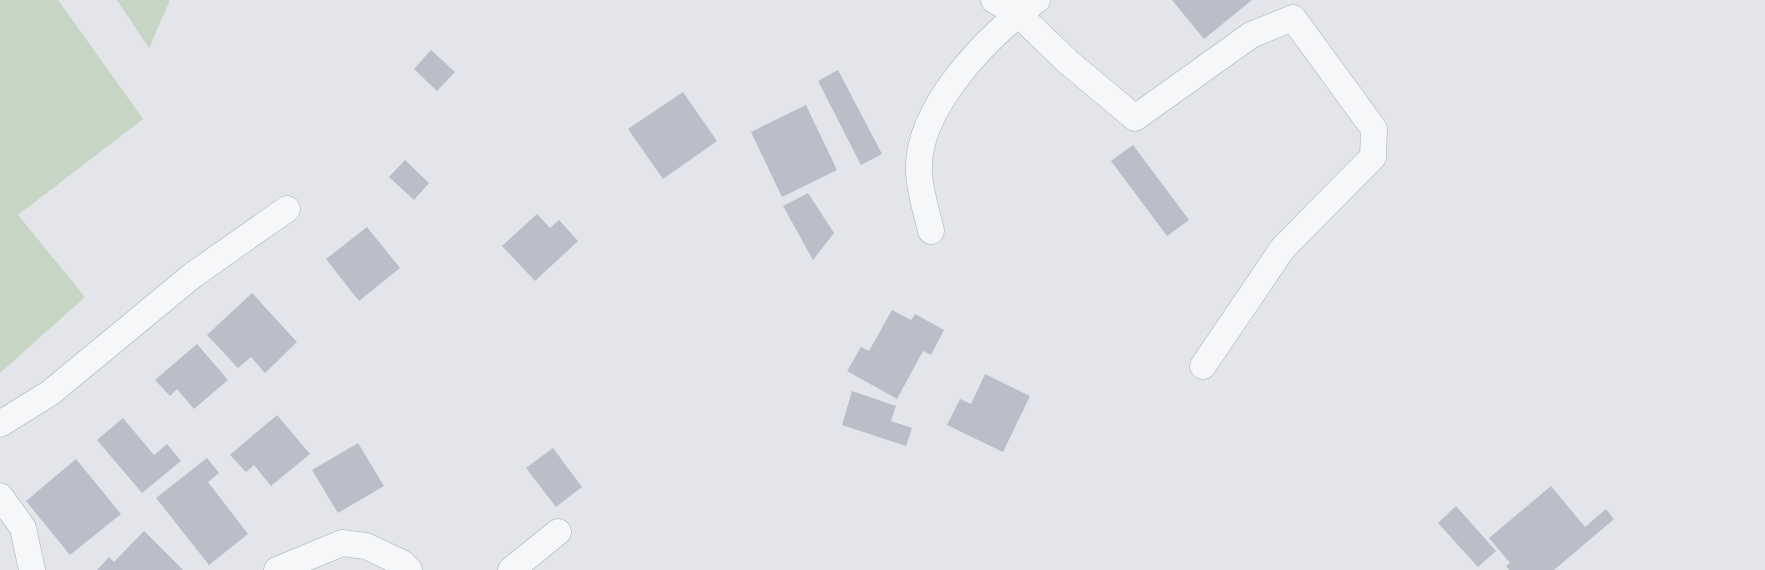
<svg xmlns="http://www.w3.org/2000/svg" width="1765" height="570" font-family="'Space Grotesk',sans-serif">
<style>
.green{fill:#c7d5c4}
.building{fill:#babec8}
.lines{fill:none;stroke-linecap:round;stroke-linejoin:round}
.minor-casing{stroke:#a8acb5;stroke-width:27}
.minor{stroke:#f6f7f9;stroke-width:26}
</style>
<rect width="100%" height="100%" fill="#e3e5eb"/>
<!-- green -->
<path class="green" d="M0,0h58l85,119 -125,96 67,82 -85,76z
M117,0h53l-21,48z"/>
<!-- building -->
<path class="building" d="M1172,0h80l-48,39z
M431,50l24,22 -18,19 -23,-22z
M838,70l44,84 -21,11 -43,-84z
M683,92l34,49 -54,38 -35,-50z
M806,105l31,65 -55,27 -31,-65z
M1133,145l56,75 -22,16 -56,-75z
M405,160l24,23 -15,17 -25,-23z
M808,193l26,40 -21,27 -30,-54z
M537,214l13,14 9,-8 19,21 -43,40 -33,-35z
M367,227l33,41 -41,33 -33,-42z
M252,293l45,49 -32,31 -14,-16 -13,11 -31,-33z
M892,310l19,10 4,-6 29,16 -13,25 -8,-4 -26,48 -50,-28 14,-24 8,4z
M197,344l31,36 -34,29 -17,-20 -7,7 -15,-16z
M985,374l45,22 -27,56 -56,-27 13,-26 11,5z
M852,391l44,15 -5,15 21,7 -6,18 -64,-21z
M277,415l33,39 -39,32 -17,-21 -8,7 -16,-17z
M123,418l31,37 13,-11 14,17 -39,32 -45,-53z
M358,443l26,43 -46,27 -26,-43z
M553,448l29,39 -26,20 -30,-39z
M207,458l12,15 -11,9 40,52 -39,31 -53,-67z
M76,459l45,55 -51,41 -44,-54z
M1551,486l34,41 21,-18 8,10 -60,51h-45l-3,-4 4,-3 -21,-25z
M1456,506l40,45 -18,16 -40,-44z
M144,531l39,39h-86l12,-13 5,5z"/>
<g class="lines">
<defs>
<path id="minor" d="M994,0l24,14 49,47 68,57 116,-83 42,-17 81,111 -1,28 -90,91 -80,118
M931,231c-4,-18 -11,-39 -12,-58 -4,-64 70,-139 118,-173
M0,424l50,-31 143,-118 94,-66
M0,496l23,32 9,42
M277,570l65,-27 24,3 36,17 7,7
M511,570l47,-38"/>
</defs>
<!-- minor casing -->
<use href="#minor" class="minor-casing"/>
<!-- minor -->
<use href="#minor" class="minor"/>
</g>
</svg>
